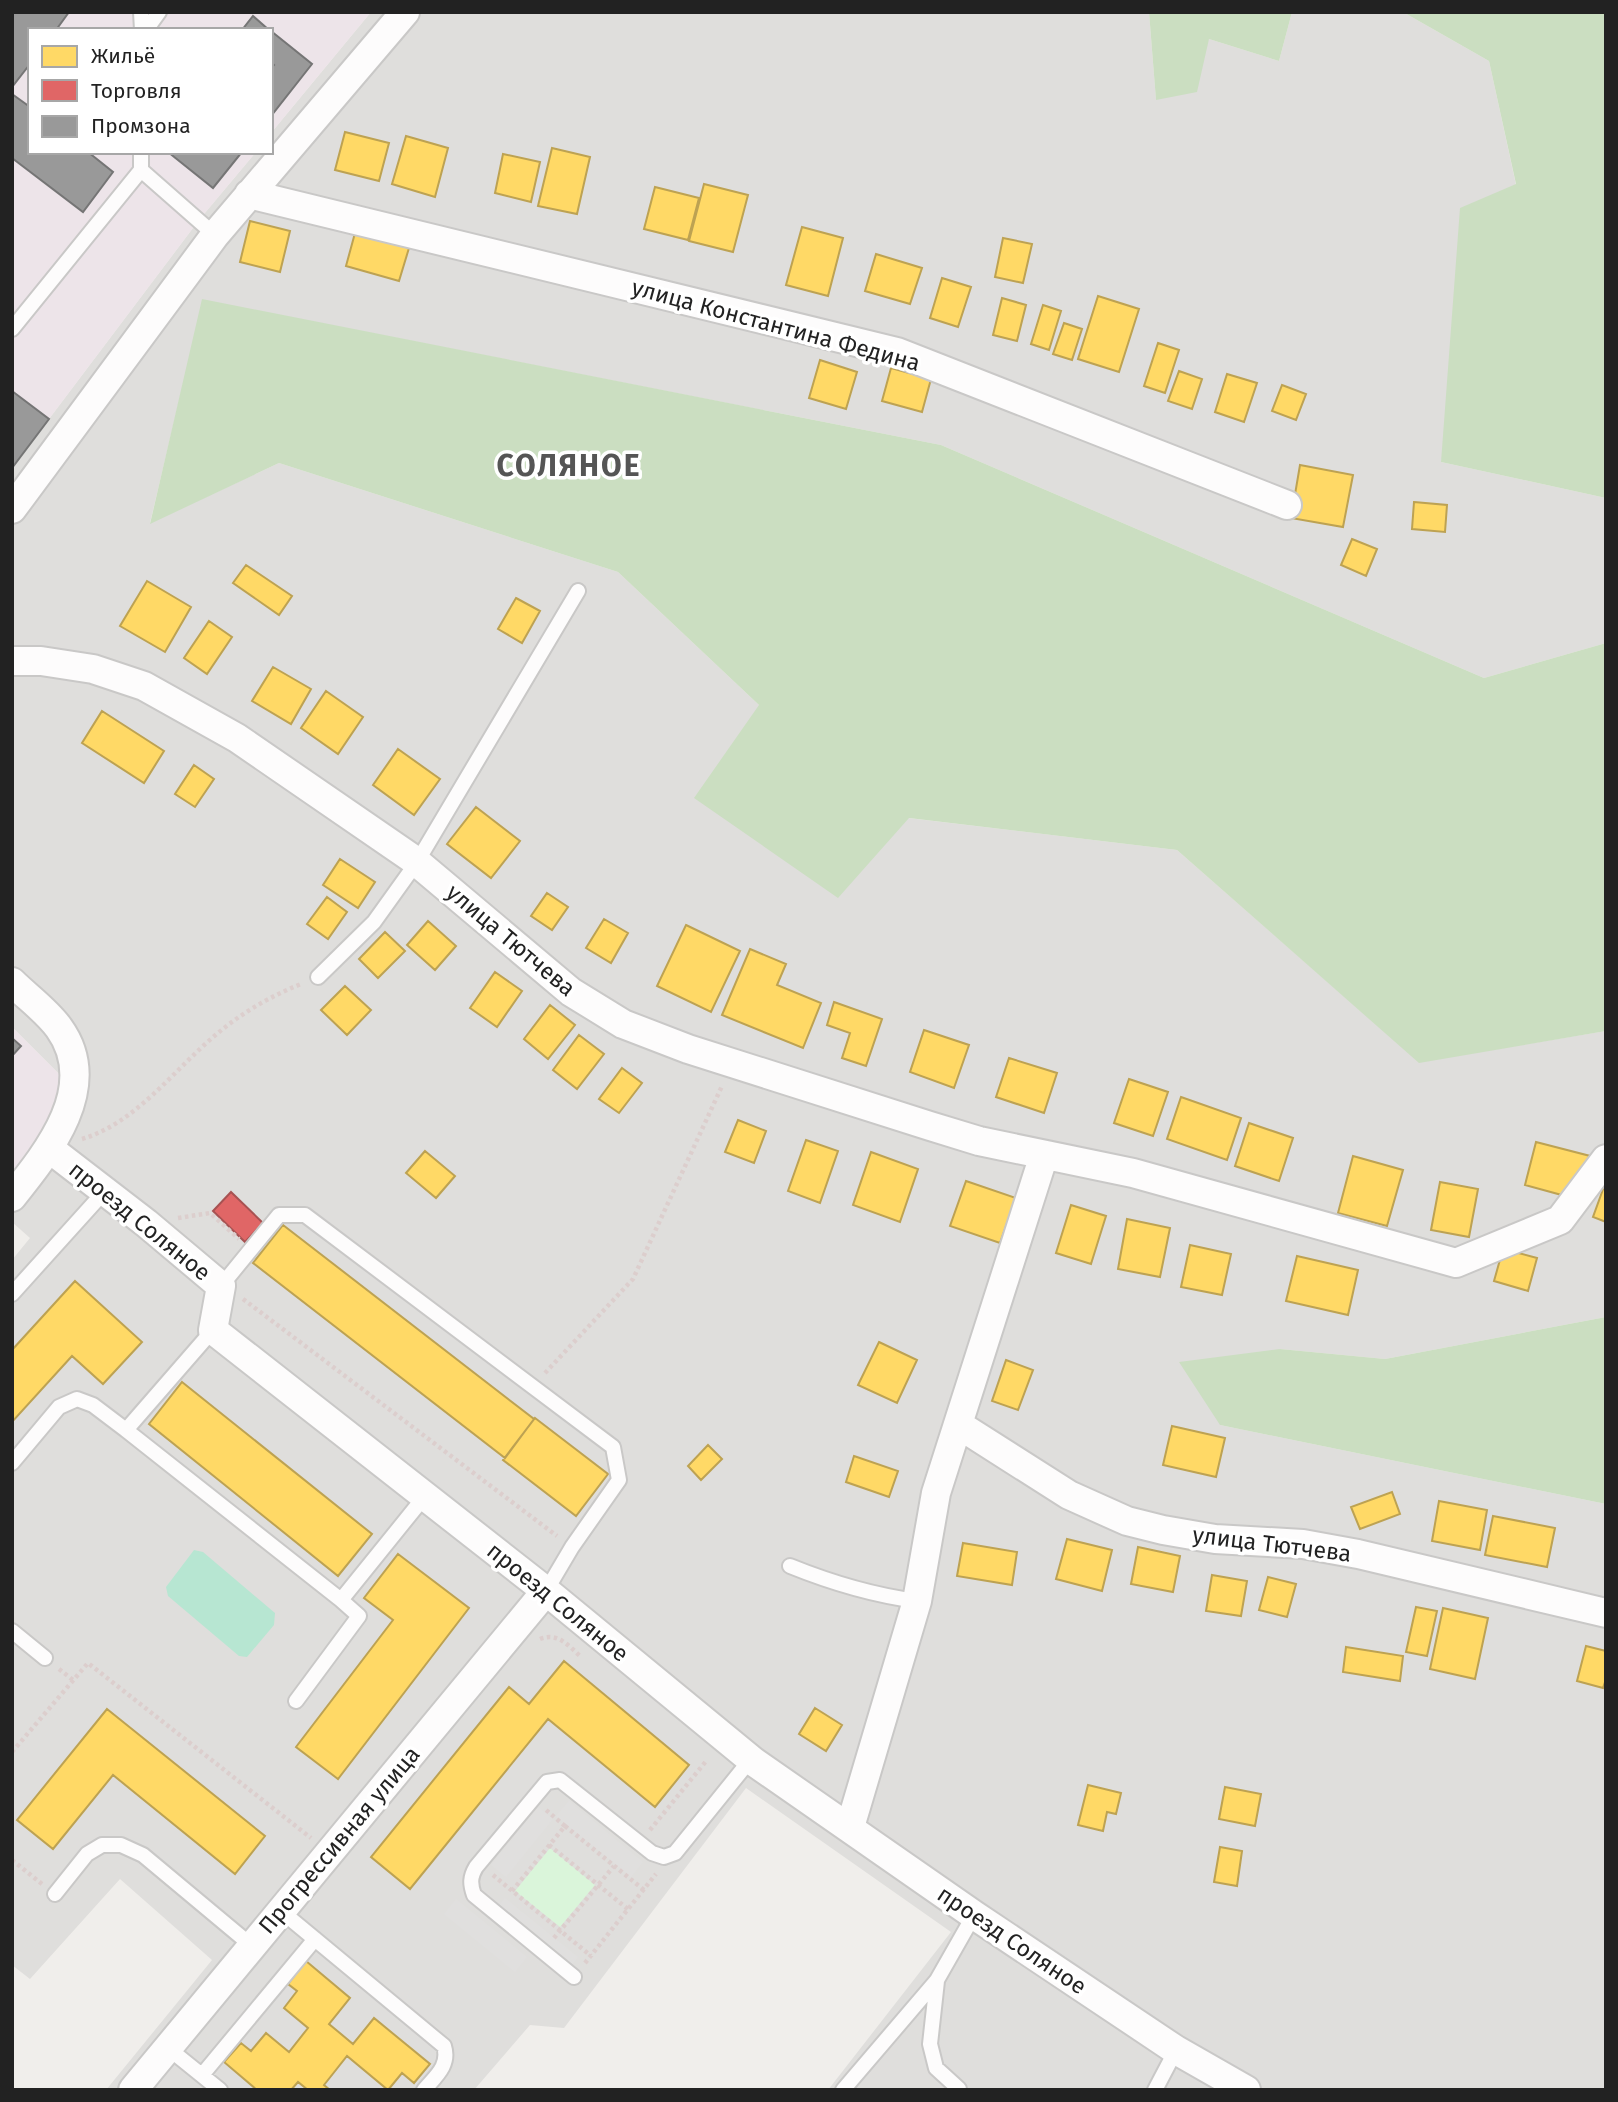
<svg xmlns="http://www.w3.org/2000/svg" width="1618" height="2102" font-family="'Fira Sans',sans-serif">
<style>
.residential{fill:#dfdedc}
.industrial{fill:#ede4e9}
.forest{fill:#cbdec1}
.park{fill:#daf5da}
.pitch{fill:#b7e6d2}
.parking{fill:#e0dfde}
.homes{fill:#ffd966;stroke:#bda252;stroke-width:2}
.shops{fill:#e06666;stroke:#a75252;stroke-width:2}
.industry{fill:#999;stroke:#757575;stroke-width:2}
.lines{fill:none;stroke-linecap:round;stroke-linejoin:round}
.lane-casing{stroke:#c9c8c7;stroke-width:18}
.street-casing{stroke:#c9c8c7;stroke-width:32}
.path{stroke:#dccecd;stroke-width:4.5;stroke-dasharray:3.5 3.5;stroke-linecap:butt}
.lane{stroke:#fdfcfc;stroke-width:14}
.street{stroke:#fdfcfc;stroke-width:28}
.labels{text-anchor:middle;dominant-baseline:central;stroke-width:7;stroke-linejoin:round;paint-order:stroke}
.street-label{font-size:23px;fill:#222;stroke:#fff}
.district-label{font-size:30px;font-weight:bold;letter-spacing:2px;fill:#555;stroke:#fff}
</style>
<rect width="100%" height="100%" fill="#f0eeeb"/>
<!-- residential -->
<path class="residential" d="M371,12h778l7,88 53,-61 70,22 13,-49h111l86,49 27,124 -75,277 165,36v145l-122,35 -543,-233 -738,-145 -53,223 129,-60 339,109 141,133 149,113 269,32 242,212 187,-31v286l-221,42 -105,-10 -60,76 386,79v586h-778l123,-158 -205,-144 -182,240 -34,-3 -56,65h-368l106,-130 -92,-81 -90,100 -18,-14v-705l18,-22 -18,-16v-50l30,-37 21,-57 -51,-51v-559l187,-248 57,-68h15v-19z"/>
<!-- industrial -->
<path class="industrial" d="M12,12h359l-100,121v-103h-241v122h226l-57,68 -187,248z
M12,1027l51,51 -21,57 -30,37z"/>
<!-- forest -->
<path class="forest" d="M1149,12h143l-13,49 -70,-22 -12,53 -41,8z
M1403,12h203v486l-165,-36 19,-254 56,-24 -27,-123z
M202,299l739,146 543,233 122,-35v388l-187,32 -242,-213 -268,-32 -71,80 -144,-100 65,-93 -141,-133 -339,-109 -129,61z
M1606,1317v187l-386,-79 -41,-63 101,-13 105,10z"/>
<!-- park -->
<path class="park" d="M550,1848l45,37 -35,42 -45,-36z"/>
<!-- pitch -->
<path class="pitch" d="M194,1550l9,2 72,61 -1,12 -27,32 -8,-1 -71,-60 -2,-9z"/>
<!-- parking -->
<path class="parking" d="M569,1801l74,61 -12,15 -75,-61z
M538,1807l15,12 -47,58 -15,-12z
M505,1898l73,59 -6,8 -73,-60z
M456,1899l71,58 -12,15 -71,-58z"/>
<!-- homes -->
<path class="homes" d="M345,132l44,11 -10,38 -44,-11z
M406,136l42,12 -13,49 -43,-13z
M552,148l38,9 -13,57 -39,-8z
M503,154l37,8 -9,40 -36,-9z
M704,184l44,11 -15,57 -44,-11z
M655,187l44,11 -11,42 -44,-11z
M250,221l40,10 -10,41 -40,-10z
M802,227l41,11 -15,58 -42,-11z
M355,233l54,15 -10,33 -53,-15z
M1003,238l29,6 -9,39 -28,-6z
M876,254l46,14 -12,36 -45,-13z
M942,278l29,9 -13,40 -28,-9z
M1098,296l41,13 -20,63 -41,-13z
M1002,298l24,7 -9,36 -24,-6z
M1043,305l18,6 -12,39 -18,-6z
M1064,323l18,6 -10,31 -19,-6z
M1158,343l21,7 -14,43 -21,-7z
M820,360l37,12 -11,37 -37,-11z
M891,368l40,11 -9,33 -40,-11z
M1179,371l23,8 -10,30 -24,-8z
M1227,374l30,9 -13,39 -29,-10z
M1282,385l24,9 -10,26 -24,-9z
M1300,465l53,10 -10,52 -52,-9z
M1414,502l33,3 -2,27 -33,-3z
M1352,539l25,10 -11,27 -25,-11z
M246,565l46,31 -13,19 -46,-32z
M147,581l44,26 -26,45 -45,-26z
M516,598l24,13 -18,32 -24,-14z
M209,621l23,16 -25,37 -23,-16z
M273,667l38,22 -20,35 -39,-23z
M326,691l37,26 -25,37 -37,-26z
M102,711l62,40 -20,32 -62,-40z
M398,749l42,30 -26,36 -41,-30z
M194,765l20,14 -19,28 -20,-13z
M476,807l44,34 -29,37 -44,-34z
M340,859l35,23 -17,26 -35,-23z
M547,893l21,14 -16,23 -21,-14z
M327,897l20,15 -19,27 -21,-15z
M604,919l24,14 -17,30 -25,-15z
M428,921l28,25 -21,24 -28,-25z
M686,925l54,26 -29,61 -54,-26z
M385,932l20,19 -27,27 -19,-19z
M750,949l36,15 -9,21 44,18 -18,45 -81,-33z
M495,972l27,19 -25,36 -27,-19z
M345,986l26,24 -24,25 -26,-25z
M834,1002l48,17 -16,47 -24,-8 8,-25 -23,-8z
M550,1005l25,20 -27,34 -24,-20z
M924,1030l45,15 -15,43 -44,-16z
M579,1035l25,19 -27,35 -24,-19z
M1009,1058l48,15 -13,40 -48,-16z
M622,1068l20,15 -23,30 -20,-14z
M1129,1079l39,13 -15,44 -39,-13z
M1181,1097l60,21 -14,42 -60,-21z
M738,1120l28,11 -12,32 -29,-11z
M1249,1123l44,15 -14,43 -44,-15z
M806,1140l32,11 -18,52 -32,-12z
M1536,1142l58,15 -25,40 -44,-12z
M425,1151l30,25 -19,22 -30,-25z
M871,1152l47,17 -18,53 -47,-17z
M1353,1156l50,14 -16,56 -49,-13z
M966,1181l50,17 -16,45 -50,-17z
M1606,1181v41l-13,-5z
M1440,1182l38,7 -9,48 -38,-7z
M1071,1205l35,11 -15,48 -35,-11z
M1127,1219l43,9 -10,49 -42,-8z
M283,1225l251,194 -29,39 -252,-195z
M1190,1245l41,9 -9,41 -41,-8z
M1503,1249l34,9 -9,33 -34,-10z
M1297,1256l61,14 -10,45 -62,-14z
M75,1281l67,61 -39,42 -31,-28 -60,66v-72z
M879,1342l38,18 -20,43 -39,-18z
M1006,1360l27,10 -15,40 -26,-9z
M182,1382l190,152 -34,42 -189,-152z
M535,1418l73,56 -32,42 -73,-56z
M1172,1426l53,12 -9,39 -53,-12z
M708,1445l14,14 -21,21 -13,-14z
M854,1456l44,15 -9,26 -43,-15z
M1392,1492l8,22 -40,15 -9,-22z
M1439,1501l48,9 -7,40 -48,-9z
M1493,1516l62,12 -8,39 -62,-12z
M1067,1539l45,11 -10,41 -46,-12z
M963,1543l54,9 -5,33 -55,-9z
M1138,1547l42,9 -7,36 -42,-8z
M398,1554l71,54 -131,171 -42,-32 97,-127 -29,-22z
M1212,1575l35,6 -6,35 -35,-5z
M1268,1577l28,7 -9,33 -28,-7z
M1416,1607l21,4 -10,45 -21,-4z
M1443,1608l45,10 -13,61 -45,-10z
M1586,1646l20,5v28l-3,9 -26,-7z
M1346,1647l57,9 -3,25 -57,-9z
M564,1661l125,104 -34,42 -107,-88 -138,170 -39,-32 138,-170 20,17z
M815,1708l27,17 -16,26 -27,-17z
M107,1709l158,127 -30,38 -122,-99 -60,74 -36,-29z
M1088,1785l33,8 -5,21 -9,-2 -4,19 -25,-6z
M1225,1787l36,7 -6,32 -36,-7z
M1220,1847l22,4 -5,35 -23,-4z
M306,1961l44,37 -21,26 24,20 21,-26 56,46 -16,19 -12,-10 -14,17 -41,-34 -23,29 6,5h-22l-10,-8 -7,8h-34l-33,-28 17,-19 10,8 15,-18 23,19 19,-24 -24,-20 13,-17 -9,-7z"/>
<!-- shops -->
<path class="shops" d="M231,1192l32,31 -18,19 -32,-31z"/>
<!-- industry -->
<path class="industry" d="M12,12h57l-13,18h-26v34l-18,23z
M253,16l16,14h-27z
M271,31l41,33 -41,52v-48l3,-3 -3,-3z
M12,94l18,13v45h58l25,20 -30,40 -71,-54z
M168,152h74l-29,36z
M12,391l37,28 -37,49z
M12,1038l9,8 -9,10z"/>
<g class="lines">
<defs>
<path id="lane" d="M141,12l1,18
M146,30l13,-18
M141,152v18l74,65
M12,329l129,-159
M318,977l56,-55 43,-60 161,-271
M221,1286l58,-71h26l308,232 6,33 -47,67 -26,44
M12,1294l92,-102
M213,1330l-87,100 215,170
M12,1463l47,-56 18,-8 16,6 33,25
M790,1566c42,17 82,29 127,35
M12,1631l33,27
M296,1701l63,-85 -18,-16 84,-104
M55,1894l32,-40 15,-9h19l22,10 109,91
M281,1911l163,135c6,19 -8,30 -20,44
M574,1977l-100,-82c-4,-11 -4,-18 2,-28l71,-85 13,-2 92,73 12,4 11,-4 76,-94
M937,1981l-7,63 6,24 23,21
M168,2048l52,42
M202,2075l113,-136
M843,2090l94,-110 37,-65
M1155,2090l21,-40"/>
<path id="street" d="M249,194l648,158 390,153
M12,509l203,-274 190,-223
M12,661h29l52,8 51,17 93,52 176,121 158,133 52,32 65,25 242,77 49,15 154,32 323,90 104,-43 46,-61
M12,982c15,15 35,29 47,46 42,58 -10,123 -47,169
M50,1149l96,74 75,63 -8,44 333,261 208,171 220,153 202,135 70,40
M959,1425l110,70 58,26 36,9 52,9 88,5 55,10 248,59
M850,1827l67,-226 19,-108 108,-338
M133,2090l413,-499"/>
</defs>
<!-- lane casing -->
<use href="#lane" class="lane-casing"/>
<!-- street casing -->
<use href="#street" class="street-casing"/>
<!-- path -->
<path class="path" d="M82,1139c56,-17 92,-70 136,-106 25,-21 53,-37 83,-49
M178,1218l32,-5 29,26
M243,1299l314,237
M545,1373l88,-94 89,-193
M540,1639c17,-7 28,6 40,17
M59,1669l14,11
M12,1752l76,-89 223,175
M565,1826l79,64
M650,1830l57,-70
M549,1845l80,65
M12,1860l30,24
M493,1875l98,81
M512,1891l53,-65 -19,-16
M554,1938l60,-72
M585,1963l71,-89"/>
<!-- lane -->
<use href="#lane" class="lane"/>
<!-- street -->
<use href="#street" class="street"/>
</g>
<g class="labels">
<!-- street labels -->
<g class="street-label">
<text transform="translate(776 325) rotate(15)">улица Константина Федина</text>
<text transform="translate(511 940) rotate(40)">улица Тютчева</text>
<text transform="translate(140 1221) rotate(39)">проезд Соляное</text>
<text transform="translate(1272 1544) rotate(7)">улица Тютчева</text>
<text transform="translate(558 1602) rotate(39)">проезд Соляное</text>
<text transform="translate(339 1840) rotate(-50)">Прогрессивная улица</text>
<text transform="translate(1012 1940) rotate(34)">проезд Соляное</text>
</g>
<!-- district labels -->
<g class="district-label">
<text x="569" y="466">СОЛЯНОЕ</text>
</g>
</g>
<!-- border -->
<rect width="1618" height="2102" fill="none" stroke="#222222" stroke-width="28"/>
<!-- legend -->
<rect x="28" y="28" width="245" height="126" fill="#ffffff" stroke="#a7a7a7" stroke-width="2"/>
<rect x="42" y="46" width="35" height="21" fill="#ffd966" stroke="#a7a7a7" stroke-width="2"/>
<text x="91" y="63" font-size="21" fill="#222222">Жильё</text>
<rect x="42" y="80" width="35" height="21" fill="#e06666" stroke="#a7a7a7" stroke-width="2"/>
<text x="91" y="98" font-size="21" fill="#222222">Торговля</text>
<rect x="42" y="116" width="35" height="21" fill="#999999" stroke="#a7a7a7" stroke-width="2"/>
<text x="91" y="133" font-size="21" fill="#222222">Промзона</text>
</svg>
